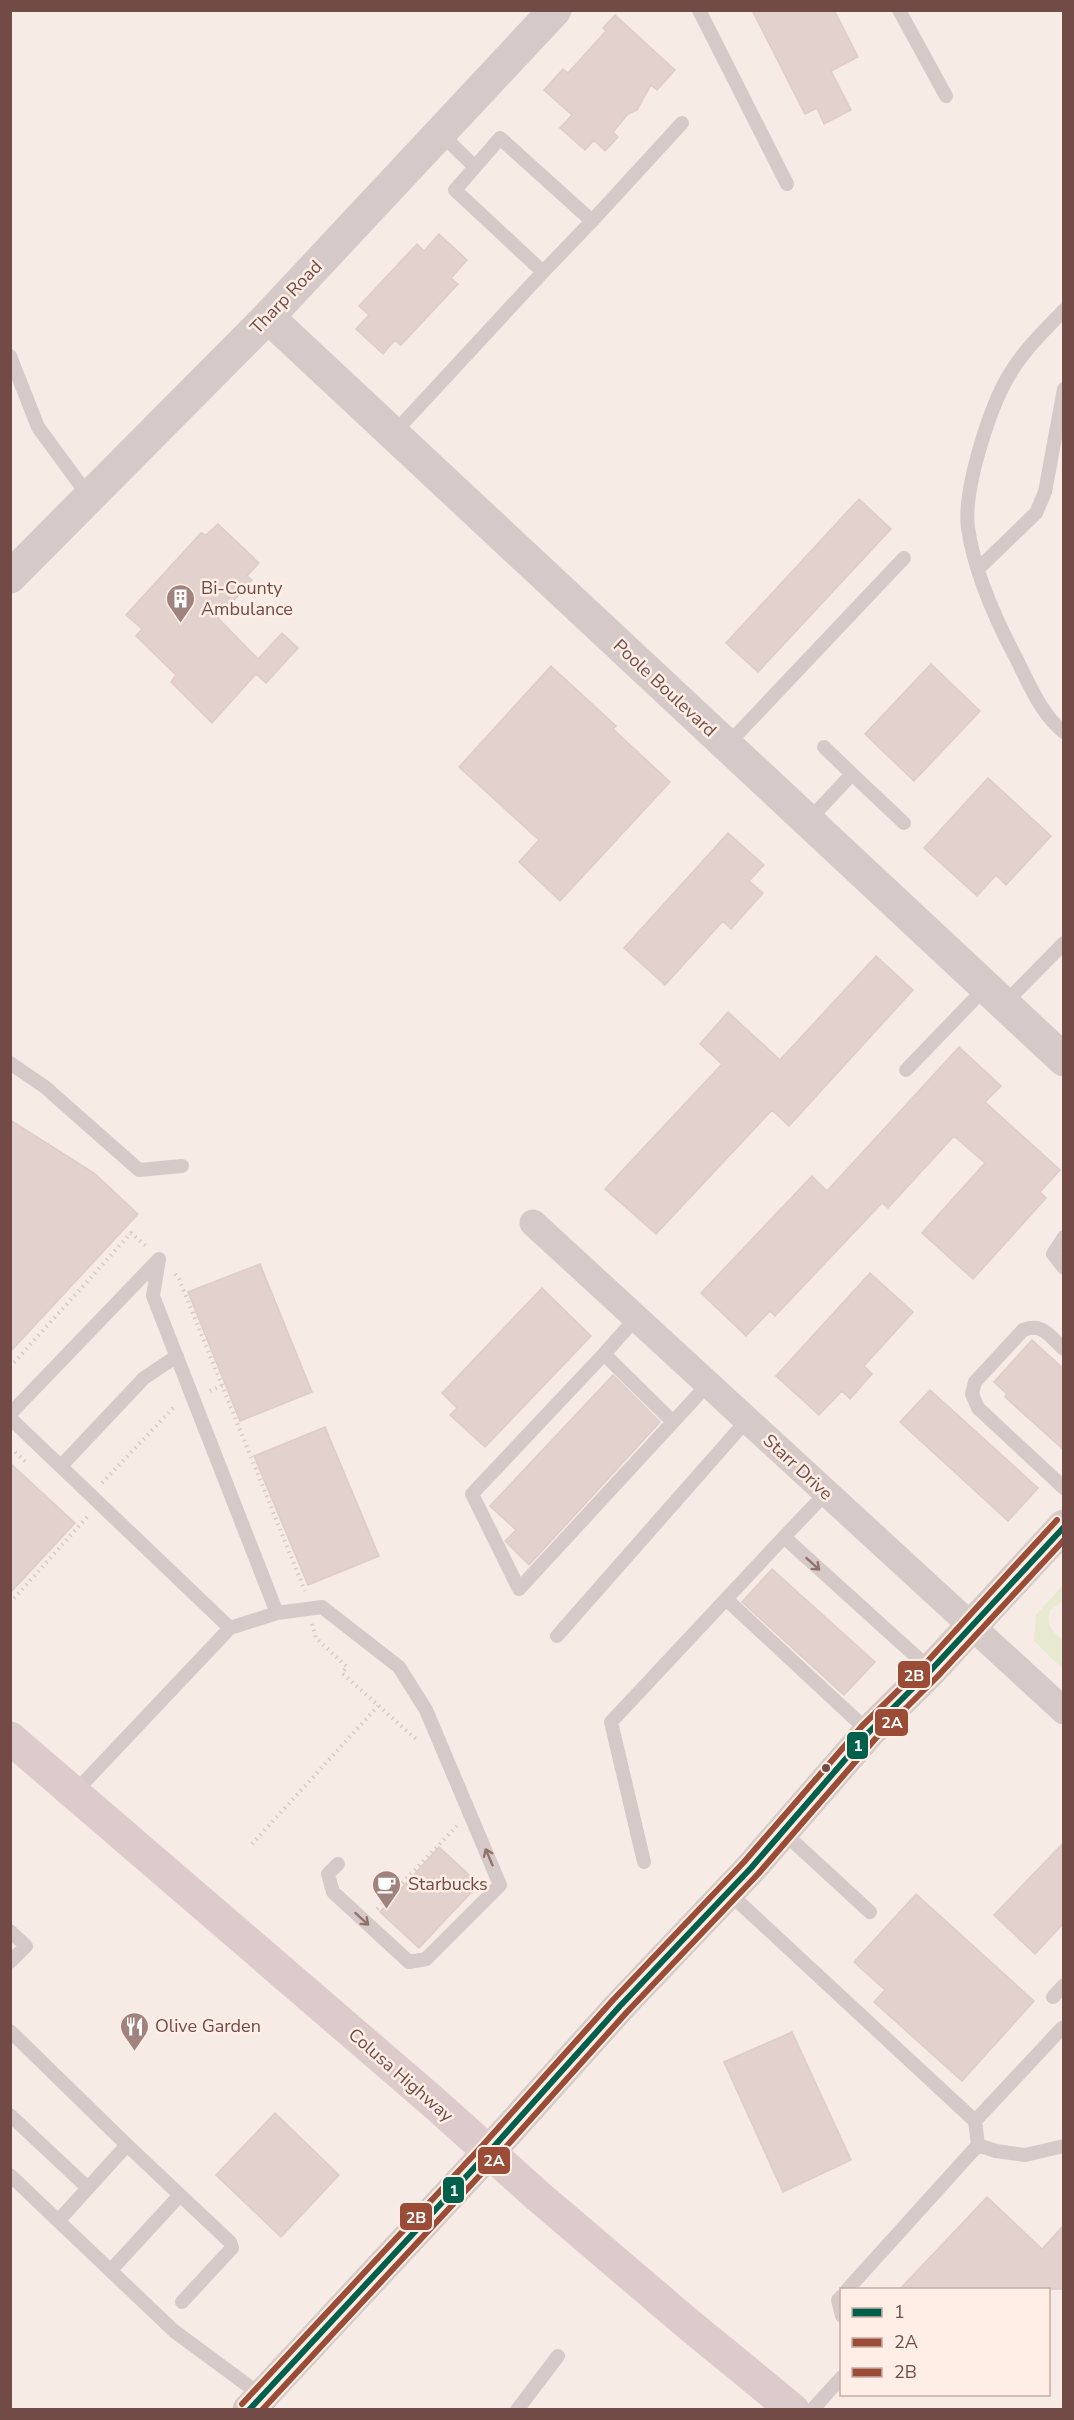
<svg xmlns="http://www.w3.org/2000/svg" width="1074" height="2420" font-family="'Nunito Sans',sans-serif">
<style>
.green{fill:#e7ead0}
.building{fill:#e2d1cd;stroke:#deccc8;stroke-width:1.5}
.lines{fill:none;stroke-linecap:round;stroke-linejoin:round}
.path{stroke:#d6cbc9;stroke-width:4;stroke-dasharray:1.5 4.5;stroke-linecap:butt}
.lane{stroke:#d6cac8;stroke-width:14}
.street{stroke:#d6cac8;stroke-width:27}
.secondary{stroke:#d6cac8;stroke-width:33}
.highway{stroke:#ddcbcb;stroke-width:33}
.bus-1-casing{stroke:#ffeee5;stroke-width:10}
.bus-2-casing{stroke:#ffeee5;stroke-width:10}
.bus-3-casing{stroke:#ffeee5;stroke-width:10}
.bus-1{stroke:#00604c;stroke-width:6}
.bus-2{stroke:#9a4c36;stroke-width:6}
.bus-3{stroke:#9a4c36;stroke-width:6}
.oneway{stroke:#90716e}
.bus-dot{fill:#724b47;stroke:#ffeee5;stroke-width:2}
.labels{text-anchor:middle;dominant-baseline:central;stroke-width:5;stroke-linejoin:round;paint-order:stroke}
.street-label{font-size:18px;fill:#724b47;stroke:#ffeee5}
.poi-label{font-size:18px;fill:#724b47;stroke:#ffeee5;text-anchor:start}
.line-badge{stroke:#ffeee5;stroke-width:2}
.badge-label{font-size:16px;text-anchor:middle;font-weight:bold;fill:#fff}
</style>
<rect width="100%" height="100%" fill="#f6ebe5"/>
<!-- green -->
<path class="green" d="M1063,1585v16l-13,9c-5,15 3,21 13,31v28l-29,-28 2,-26z"/>
<!-- building -->
<path class="building" d="M752,10h82l24,47 -27,14 20,39 -27,14 -7,-16 -12,6z
M615,15l60,55 -18,20 -6,-5 -14,25 -9,4 -15,18 5,5 -13,14 -11,-11 -9,10 -25,-22 12,-13 -28,-25 19,-21 5,4 38,-42 -3,-3z
M439,234l28,26 -16,18 7,6 -57,61 -6,-5 -12,14 -27,-25 13,-14 -10,-9 58,-62 7,7z
M859,499l32,30 -133,143 -32,-29z
M218,524l41,39 -12,13 5,4 -34,38 40,41 24,-26 16,15 -32,35 -10,-9 -44,49 -41,-41 5,-7 -40,-39 6,-7 -16,-14 75,-82 5,2z
M931,664l49,47 -66,70 -49,-47z
M551,666l65,60 -3,3 57,53 -110,119 -41,-39 20,-22 -80,-73z
M988,778l63,58 -45,49 -10,-10 -19,21 -53,-48z
M728,833l36,32 -15,16 14,12 -32,36 -8,-8 -58,64 -41,-37z
M876,956l37,34 -124,136 -17,-16 -116,124 -51,-45 117,-125 -22,-20 28,-32 52,48z
M959,1047l42,39 -16,16 75,68 -20,22 6,6 -73,81 -51,-46 63,-70 -31,-27 -66,72 -6,-5 -107,113 -5,-5 -24,25 -45,-43 111,-117 15,15z
M10,1120l84,53 44,41 -128,138z
M260,1264l52,128 -72,29 -52,-129z
M870,1273l43,39 -49,54 8,8 -22,25 -8,-8 -23,24 -43,-39z
M542,1288l49,48 -106,111 -35,-32 7,-7 -15,-15z
M1032,1340l32,29v81l-59,-53 2,-3 -13,-12z
M613,1375l47,47 -131,143 -24,-24 11,-11 -26,-24z
M930,1390l108,98 -30,33 -108,-99z
M325,1427l54,129 -71,29 -54,-129z
M10,1463l65,60 -65,70z
M772,1569l103,93 -31,33 -102,-93z
M1064,1842v81l-29,31 -41,-39z
M439,1847l40,37 -60,64 -39,-36z
M916,1894l118,107 -72,80 -88,-79 11,-12 -31,-28z
M792,2032l59,128 -68,32 -59,-130z
M275,2113l64,62 -58,62 -65,-62z
M987,2197l55,52 22,-24v64h-164z"/>
<g class="lines">
<!-- path -->
<path class="path" d="M175,1274l4,5 126,312
M10,1367l121,-134 15,13
M210,1391l13,-6
M10,1455l5,-3 11,10
M102,1483l74,-78
M10,1603l78,-87
M312,1624l4,14 31,29 -5,6 76,68
M252,1844l126,-138
M377,1909l80,-83"/>
<!-- lane -->
<path class="lane" d="M699,10l88,174
M899,10l47,86
M475,167l25,-29 92,83 90,-98
M543,272l49,-51
M1064,310c-19,20 -39,39 -53,62 -21,33 -48,118 -43,156 6,42 28,92 47,128 13,25 26,59 49,76
M10,356l28,71 52,71
M393,434l150,-162 -88,-82 20,-23 -35,-34
M979,568l57,-55 9,-21 19,-103
M727,745l177,-187
M824,747l28,27
M808,821l44,-47 52,49
M1004,1004l60,-61
M10,1063l35,24 94,83 43,-4
M906,1070l80,-83
M1064,1237l-11,17 11,14
M159,1259l-6,37 124,317
M1064,1349c-14,-12 -21,-27 -41,-19l-48,52 -3,12 6,14 86,80
M604,1354l32,-36
M10,1414l149,-155
M10,1418l220,210
M673,1422l-69,-68 -132,140 47,95 154,-167 35,-38
M61,1466l83,-88 33,-22
M826,1493l-42,44 147,133
M726,1599l143,133
M557,1636l190,-216
M74,1793l156,-165 47,-15 45,-6 77,60 27,43 74,175 -74,74 -17,3 -76,-70 -5,-18 10,-10
M783,1832l87,80
M644,1862l-33,-140 173,-185
M728,1892l247,229 3,24 -131,145
M10,1931l16,15 -16,16
M1053,1997l11,-12
M10,2031l117,114 -68,75
M10,2115l78,73
M975,2121l87,-93
M978,2145l18,6 29,4 39,-9
M10,2175l164,156 88,65
M180,2195l50,47 2,6 -50,54
M111,2270l69,-75 -53,-50
M842,2296l-4,4 4,16
M517,2410l41,-54
M812,2410l30,-33"/>
<!-- street -->
<path class="street" d="M533,1223l531,488"/>
<!-- secondary -->
<path class="secondary" d="M268,317l796,743
M10,577l258,-260 287,-307
M249,2410l240,-258 131,-146 131,-138 118,-136 62,-62 133,-144"/>
<!-- highway -->
<path class="highway" d="M10,1738l422,363 106,95 149,127 106,87"/>
<defs>
<path id="bus-1" d="M249,2410l240,-258 131,-146 131,-138 118,-136 62,-62 133,-143"/>
<path id="bus-2" d="M262,2410l234,-252 131,-146 131,-138 118,-136 62,-62 126,-136"/>
<path id="bus-3" d="M242,2404l240,-258 131,-146 131,-138 118,-136 63,-62 132,-144"/>
</defs>
<!-- bus-1 casing -->
<use href="#bus-1" class="bus-1-casing"/>
<!-- bus-2 casing -->
<use href="#bus-2" class="bus-2-casing"/>
<!-- bus-3 casing -->
<use href="#bus-3" class="bus-3-casing"/>
<!-- bus-1 -->
<use href="#bus-1" class="bus-1"/>
<!-- bus-2 -->
<use href="#bus-2" class="bus-2"/>
<!-- bus-3 -->
<use href="#bus-3" class="bus-3"/>
</g>
<!-- one-way arrows -->
<defs><path id="oneway-shaft" d="M-6 0H5M1.5-3L5.5 0L1.5 3" fill="none" stroke-width="1.6" stroke-linecap="round" stroke-linejoin="round" transform="scale(1.5)"/></defs>
<g class="oneway">
<use href="#oneway-shaft" transform="translate(813 1564) rotate(42)"/>
<use href="#oneway-shaft" transform="translate(489 1857) rotate(-113)"/>
<use href="#oneway-shaft" transform="translate(362 1919) rotate(42)"/>
</g>
<!-- icons -->
<defs>
<symbol id="building-pin" viewBox="-11 -11 22 30"><path d="M0 17L-7.5 6A9.5 9.5 0 1 1 7.5 6Z" fill="#a0837e" stroke="#ffeee5"/><path d="M-4-6H4V6H1V3H-1V6H-4ZM-2.5-4.3h1.7v1.8h-1.7ZM.8-4.3h1.7v1.8H.8ZM-2.5-1h1.7V.8h-1.7ZM.8-1h1.7V.8H.8Z" fill="#fff"/></symbol>
<symbol id="cafe-pin" viewBox="-11 -11 22 30"><path d="M0 17L-7.5 6A9.5 9.5 0 1 1 7.5 6Z" fill="#a0837e" stroke="#ffeee5"/><path d="M-5.5-4.5H6V0H3Q3 3.5 0 3.5H-2.5Q-5.5 3.5-5.5 0ZM3-3.2v2h1.7v-2ZM-6 4.5H4V6H-6Z" fill="#fff"/></symbol>
<symbol id="restaurant-pin" viewBox="-11 -11 22 30"><path d="M0 17L-7.5 6A9.5 9.5 0 1 1 7.5 6Z" fill="#a0837e" stroke="#ffeee5"/><path d="M-5-6h1v4h1v-4h1v4h1v-4h1v5L-1.5 .5V6h-2V.5L-5-1ZM5-6V6H3V1.5H1.5Q1.5-4 5-6Z" fill="#fff"/></symbol>
</defs>
<g fill-rule="evenodd">
<use href="#building-pin" x="164" y="582" width="33" height="45"/>
<use href="#cafe-pin" x="370" y="1868" width="33" height="45"/>
<use href="#restaurant-pin" x="118" y="2010" width="33" height="45"/>
</g>
<!-- markers -->
<circle class="bus-dot" cx="826" cy="1768" r="5"/>
<g class="labels">
<!-- street labels -->
<g class="street-label">
<text transform="translate(286 297) rotate(-46)">Tharp Road</text>
<text transform="translate(665 688) rotate(43)">Poole Boulevard</text>
<text transform="translate(798 1467) rotate(43)">Starr Drive</text>
<text transform="translate(401 2075) rotate(41)">Colusa Highway</text>
</g>
<!-- poi labels -->
<g class="poi-label">
<text x="201" y="588">Bi-County<tspan x="201" dy="21">Ambulance</tspan></text>
<text x="408" y="1884">Starbucks</text>
<text x="155" y="2026">Olive Garden</text>
</g>
</g>
<g class="line-badge">
<rect x="897" y="1660" width="34" height="29" rx="6" fill="#9a4c36"/>
<rect x="874" y="1708" width="35" height="29" rx="6" fill="#9a4c36"/>
<rect x="846" y="1731" width="23" height="29" rx="6" fill="#00604c"/>
<rect x="477" y="2146" width="34" height="29" rx="6" fill="#9a4c36"/>
<rect x="442" y="2176" width="23" height="28" rx="6" fill="#00604c"/>
<rect x="399" y="2202" width="34" height="29" rx="6" fill="#9a4c36"/>
</g>
<g class="badge-label">
<text x="914" y="1681">2B</text>
<text x="892" y="1728">2A</text>
<text x="858" y="1751">1</text>
<text x="494" y="2166">2A</text>
<text x="454" y="2196">1</text>
<text x="416" y="2223">2B</text>
</g>
<!-- border -->
<rect width="1074" height="2420" fill="none" stroke="#724b47" stroke-width="24"/>
<!-- legend -->
<rect x="840" y="2288" width="210" height="108" fill="#ffeee5" stroke="#c7ada6" stroke-width="1.5"/>
<rect x="852" y="2308" width="30" height="9" fill="#00604c" stroke="#c7ada6" stroke-width="1.5"/>
<text x="894" y="2318" font-size="18" fill="#724b47">1</text>
<rect x="852" y="2338" width="30" height="9" fill="#9a4c36" stroke="#c7ada6" stroke-width="1.5"/>
<text x="894" y="2348" font-size="18" fill="#724b47">2A</text>
<rect x="852" y="2368" width="30" height="9" fill="#9a4c36" stroke="#c7ada6" stroke-width="1.5"/>
<text x="894" y="2378" font-size="18" fill="#724b47">2B</text>
</svg>
